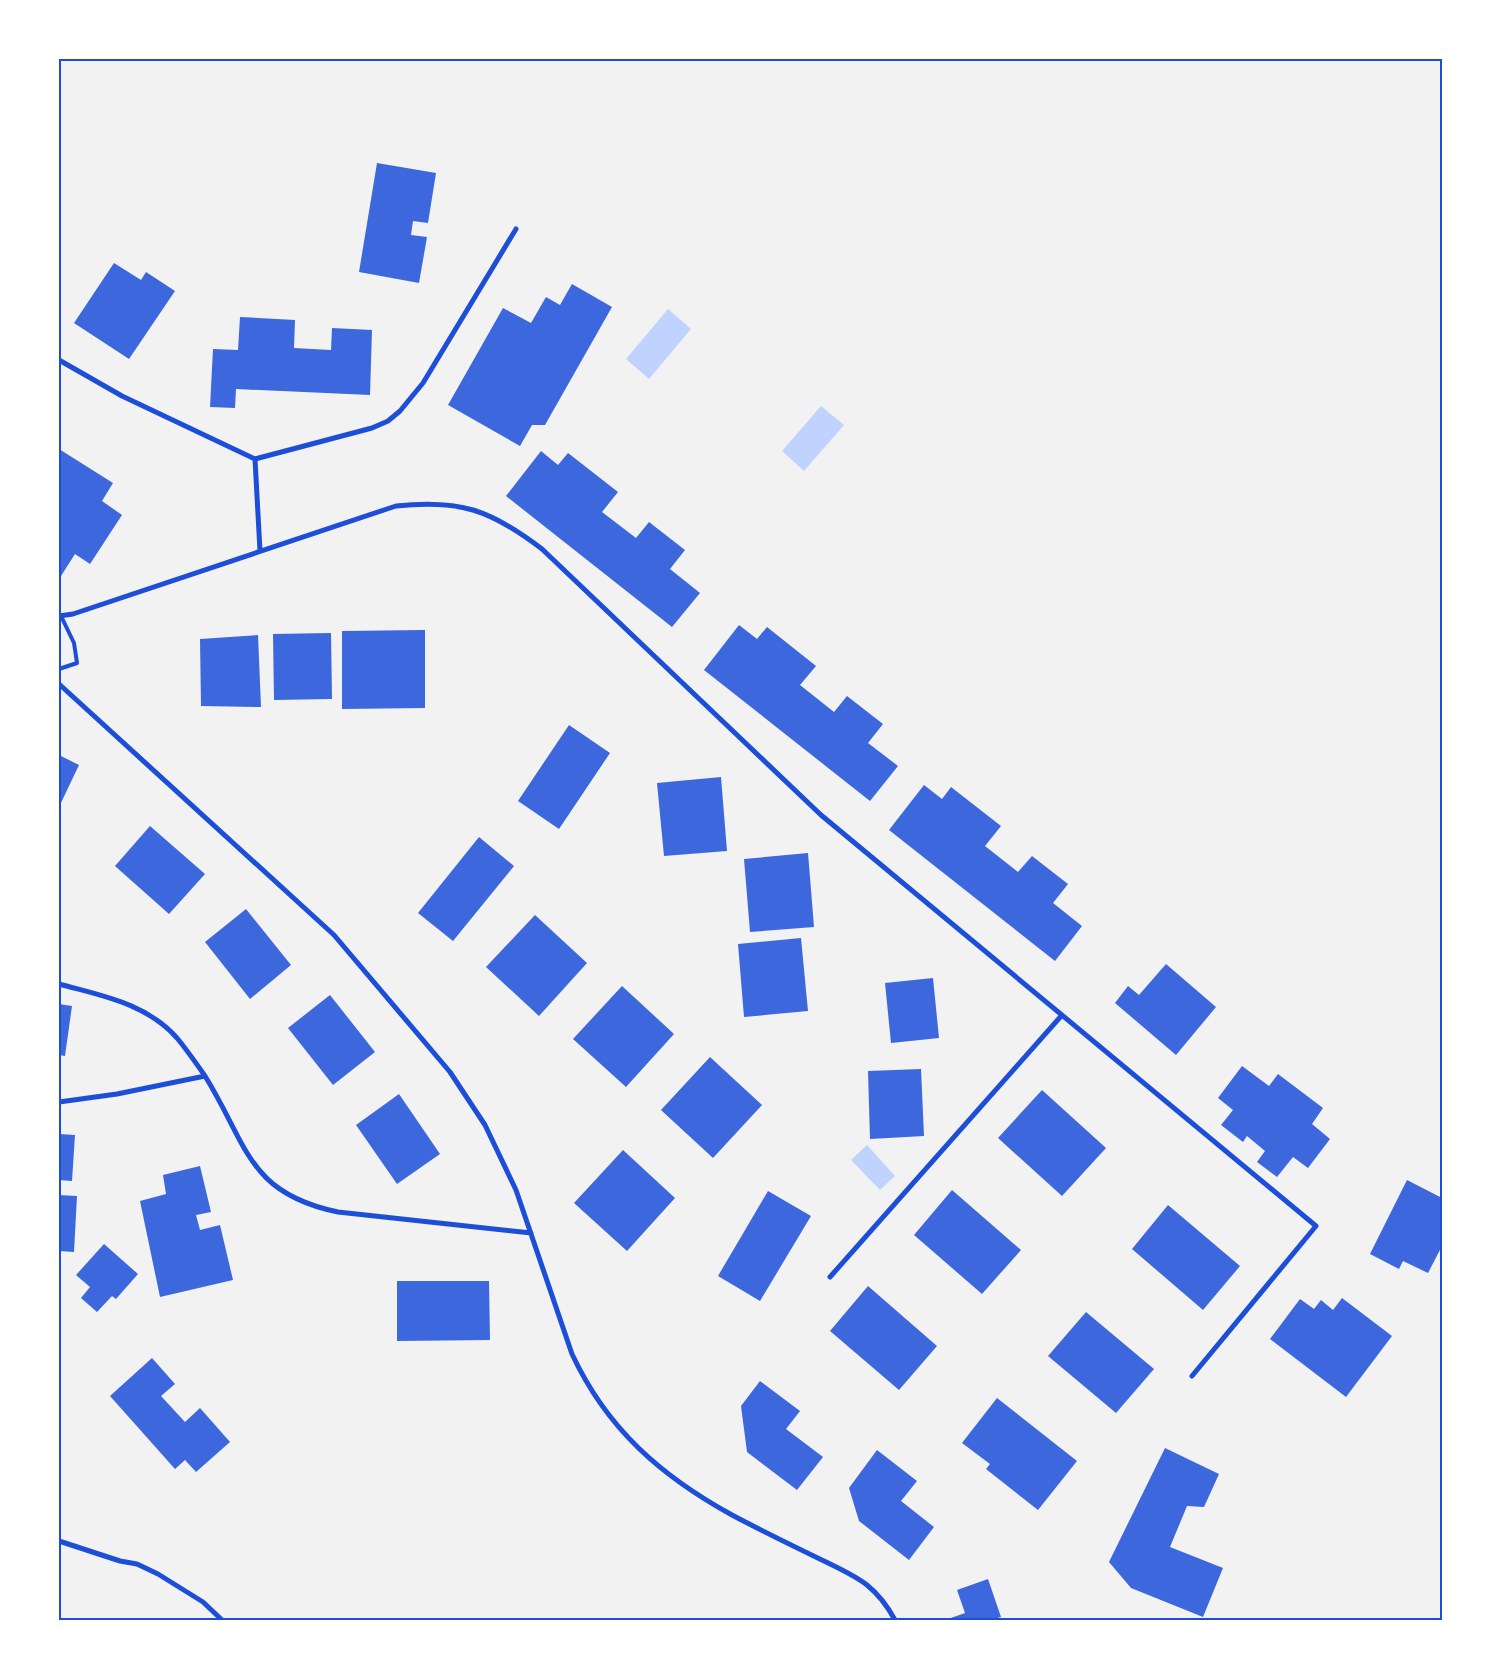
<svg xmlns="http://www.w3.org/2000/svg" width="1501" height="1679" font-family="Montserrat,sans-serif">
<style>
.water{fill:#bfd3fe}
.building{fill:#3d67dc}
.lines{fill:none;stroke-linecap:round;stroke-linejoin:round}
.service{stroke:#1d4ed8;stroke-width:4}
.minor{stroke:#1d4ed8;stroke-width:5}
.neatline{fill:none;stroke:#1d4ed8;stroke-width:2}
</style>
<rect width="100%" height="100%" fill="#f2f2f2"/>
<!-- water -->
<path class="water" d="M668,309l23,20 -42,50 -23,-20z
M821,406l23,19 -40,46 -22,-20z
M867,1145l28,31 -15,14 -29,-30z"/>
<!-- building -->
<path class="building" d="M377,163l59,10 -8,50 -15,-2 -2,14 16,2 -8,46 -60,-11z
M114,263l27,17 5,-8 29,19 -46,68 -55,-36z
M572,284l40,23 -67,118h-13l-12,21 -72,-41 55,-97 28,15 15,-26 14,8z
M240,317l55,3 -1,28 37,2 1,-22 40,2 -2,65 -134,-6 -1,19 -25,-1 3,-58 25,1z
M59,449l54,34 -11,18 20,14 -32,49 -15,-10 -14,22 -2,-2z
M541,451l17,14 10,-12 50,39 -16,20 34,26 13,-16 36,28 -15,19 30,24 -28,34 -166,-131z
M739,625l18,14 10,-12 49,39 -16,19 34,27 13,-16 36,28 -15,19 30,23 -28,35 -166,-131z
M425,630v78l-83,1v-78z
M331,633l1,66 -58,1 -1,-66z
M258,635l3,72 -60,-1 -1,-67z
M569,725l41,28 -51,76 -41,-28z
M59,755l20,10 -20,42z
M721,777l6,74 -63,5 -7,-73z
M924,785l18,14 9,-12 50,39 -16,20 33,26 14,-16 36,28 -15,19 29,23 -27,35 -166,-131z
M150,826l55,48 -36,40 -54,-48z
M479,837l35,29 -61,75 -35,-28z
M808,853l6,74 -64,5 -6,-73z
M246,909l45,56 -41,34 -45,-57z
M535,915l52,48 -48,53 -53,-49z
M801,938l7,73 -64,6 -6,-73z
M1166,964l50,43 -40,48 -61,-52 13,-17 11,9z
M933,978l6,60 -48,5 -6,-60z
M622,986l52,48 -48,53 -53,-48z
M330,995l45,57 -42,33 -45,-57z
M59,1004l13,2 -7,50 -6,-1z
M710,1057l52,48 -49,53 -52,-48z
M1242,1066l27,20 9,-12 45,34 -11,16 18,15 -22,29 -15,-11 -16,20 -20,-15 8,-11 -18,-15 -4,6 -22,-17 12,-15 -15,-12z
M921,1069l3,67 -54,3 -2,-68z
M1042,1090l64,58 -44,48 -64,-58z
M399,1094l41,60 -43,30 -41,-59z
M59,1134l16,1 -3,46 -13,-1z
M623,1150l52,48 -48,53 -53,-48z
M200,1166l11,46 -15,3 4,15 20,-5 13,55 -73,17 -20,-96 26,-7 -3,-19z
M1407,1180l35,18v48l-14,27 -25,-12 -4,8 -29,-15z
M952,1190l69,60 -39,44 -68,-59z
M768,1191l43,25 -51,85 -42,-25z
M59,1195l18,1 -3,56 -15,-1z
M1168,1205l72,61 -37,44 -71,-61z
M104,1244l34,30 -22,25 -4,-3 -15,16 -16,-14 9,-11 -14,-12z
M397,1281h92l1,59 -93,1z
M868,1286l69,60 -38,44 -69,-59z
M1342,1298l50,38 -46,61 -76,-58 30,-40 14,10 7,-9 12,10z
M1086,1312l68,57 -38,44 -68,-57z
M152,1358l23,26 -14,12 24,26 15,-14 30,34 -34,30 -11,-12 -10,9 -65,-73z
M760,1381l40,30 -14,18 37,28 -26,33 -50,-38 -6,-46z
M997,1398l80,63 -39,49 -52,-41 4,-5 -28,-21z
M1165,1448l54,26 -15,33 -17,-1 -17,41 53,21 -20,49 -72,-29 -22,-26z
M877,1450l40,31 -16,20 33,26 -25,33 -50,-39 -10,-33z
M988,1579l13,38 -10,3h-46l20,-7 -8,-23z"/>
<g class="lines">
<!-- service -->
<path class="service" d="M59,669l18,-6 -3,-20 -13,-27"/>
<!-- minor -->
<path class="minor" d="M59,360l63,36 133,63
M255,459l117,-31 16,-7 12,-10 23,-28 93,-154
M255,459l5,92
M59,616l14,-2 323,-108c64,-7 95,4 146,43l279,266 495,411 -124,150
M59,684l275,251 116,137 35,53 31,65 56,164c35,75 89,122 160,161 30,16 61,31 92,46 14,7 30,14 43,24 11,9 21,22 28,35
M59,984c43,12 87,19 118,54 10,12 19,25 28,38
M59,1102l58,-8 88,-18c43,69 42,117 133,136l193,21
M830,1277l232,-262
M59,1541l61,20 17,3 21,10 45,28 19,18"/>
</g>
<!-- border -->
<rect width="1501" height="1679" fill="none" stroke="#ffffff" stroke-width="120"/>
<rect x="60" y="60" width="1381" height="1559" class="neatline"/>
</svg>
